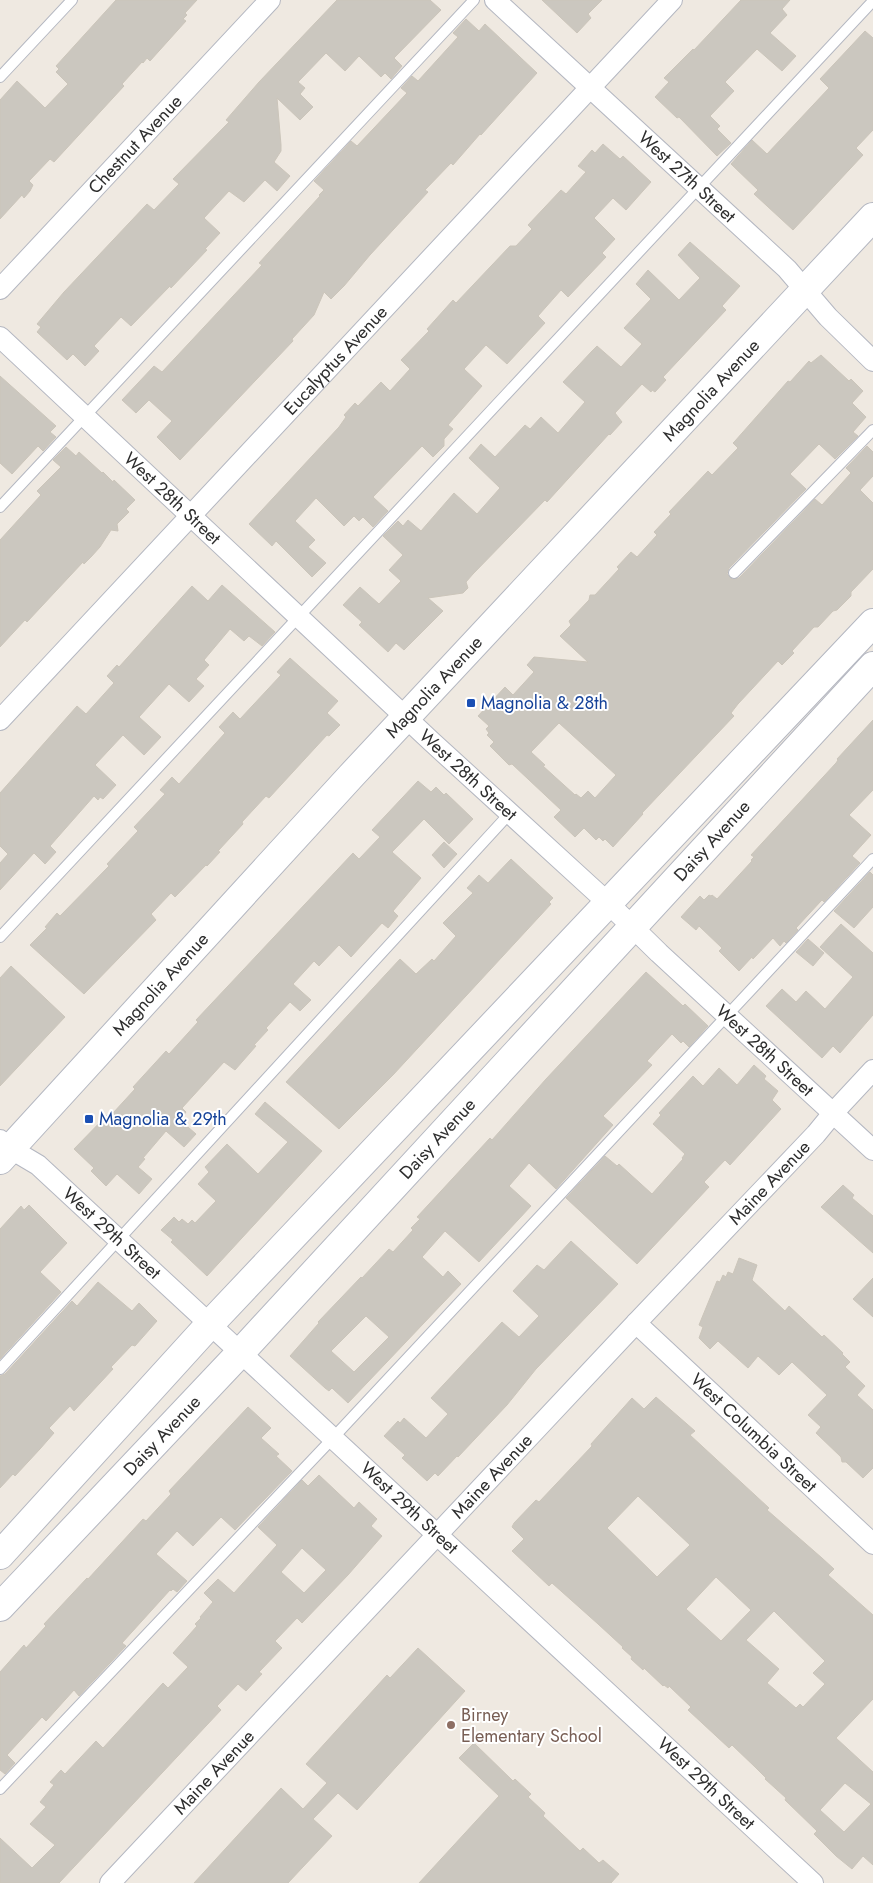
<svg xmlns="http://www.w3.org/2000/svg" width="873" height="1883" font-family="Jost,sans-serif">
<style>
.building{fill:#cbc7bf;stroke:#cbc5ba;fill-rule:evenodd}
.lines{fill:none;stroke-linecap:round;stroke-linejoin:round}
.lane-casing{stroke:#b4b7c1;stroke-width:12}
.street-casing{stroke:#b4b7c1;stroke-width:22}
.secondary-casing{stroke:#b4b7c1;stroke-width:30}
.lane{stroke:#fff;stroke-width:10}
.street{stroke:#fff;stroke-width:20}
.secondary{stroke:#fff;stroke-width:28}
.transit-dot{fill:#1a4fb4;stroke:#fff;stroke-width:2}
.education-dot{fill:#8d6e63;stroke:#fff;stroke-width:2}
.labels{text-anchor:middle;dominant-baseline:central;stroke-width:4;stroke-linejoin:round;paint-order:stroke}
.street-label{font-size:18px;fill:#2e2e2e;stroke:#fff}
.transit-label{font-size:18px;fill:#164399;stroke:#fff;text-anchor:start}
.education-label{font-size:18px;fill:#785e54;stroke:#fff;text-anchor:start}
</style>
<rect width="100%" height="100%" fill="#efe9e1"/>
<!-- building -->
<path class="building" d="M116,0h81l-12,13 2,2 -4,4 3,2 -36,40 -3,-3 -4,5 -1,-1 -20,22 2,2 -70,76 -4,-3 -21,22 4,4 -3,6 -6,7 -2,-3 -22,24v-119l17,-19 28,27 23,-24 -12,-12 3,-3 -3,-3z
M337,0h93l11,10 -47,48 8,8 -11,13 -6,-6 -4,4 -22,-21 -14,15 -19,-18 -28,29 7,6 -5,6 13,13 -13,13 -23,-22 4,47v6l-7,11 16,14 -13,15 -12,-11 -21,22 -15,-11 -25,27 16,15 -15,16 2,1 -36,38 -1,-2 -39,40 -10,-9 -27,29 5,5 -14,15 -12,-12 -6,6 -30,-28 4,-5 -4,-3 27,-32 83,-88 7,6 25,-26 -6,-5 56,-57 -3,-2 33,-38z
M542,0h60l-14,14 3,4 -14,15z
M741,0h49l-8,9 5,6 -17,18 26,23 -14,15 -25,-22 -32,33 9,9 -24,25 10,10 -3,3 14,14 -14,13 -38,-39 -2,1 -22,-21 14,-15 -5,-4 29,-29 1,1z
M466,19l13,12 6,-7 52,49 -56,62 -1,-1 -27,31 -2,-2 -26,27 3,2 -58,63 -26,31 -13,13 -7,-7 -10,23 -22,24 1,2 -113,119 -23,-23 15,-16 -23,-21 -13,13 -14,-13 32,-34 8,6 100,-107 -3,-2 61,-67 -1,-1 5,-5 -10,-9 37,-40 6,5 50,-53 -6,-5 11,-12 6,5 40,-44 -5,-4z
M865,31l8,7v92l-17,18 7,7 -70,75 -39,-36 4,-4 -27,-26 21,-24 15,14 62,-66 -9,-9z
M603,144l17,15 3,-3 28,26 -25,28 -13,-12 -19,20 21,21 -13,14 4,4 -38,40 -7,-7 -23,26 7,7 -38,41 -21,-19 -22,24 18,17 -34,39 5,4 -9,10v7l-11,11 -11,-11 -49,51 15,14 -15,16 -10,-10 -4,4 -5,-5 -10,10 -28,-28 -21,23 20,19 -7,7 18,16 -14,14 -36,-36 -4,5 -23,-22 90,-97 7,-10 -2,-2 11,-12 3,3 23,-24 9,9 20,-22 -9,-9 28,-29 -2,-2 26,-29 3,3 54,-57h6l16,-17 -4,-4 33,-35 5,4 20,-22 -8,-6 14,-16 3,3z
M690,242l50,44 -18,20 4,4 -63,67 3,3 -11,12 -3,-2 -1,2 -9,-8 -27,29 7,9 -12,13 -1,-1 -62,68 -2,-2 -72,74 -7,8 2,6 -5,5 -35,5 15,13 -39,39 -8,-7 -8,9 -29,-27 3,-3 -19,-17 17,-18 19,17 22,-23 -12,-11 14,-15 -20,-19 15,-15 5,5 5,-6 13,11 33,-38 23,21 23,-26 -31,-30 12,-14 14,13 30,-32 5,4 11,-12 17,16 27,-31 -22,-20 29,-31 5,-5 24,21 21,-23 -18,-16 27,-29 -15,-15 12,-14 31,30 21,-22 -22,-23z
M821,355l28,26 2,-2 12,12 -11,12 14,14 -13,15 5,4 -23,23 -16,-15 -29,30 16,15 -77,79 -2,6 5,5 7,-1 76,-79 7,6 29,-32 -5,-5 21,-22 6,6v24l-13,14 13,13v66l-22,23v4l-14,14 -4,1 -15,16h-4l-22,24 2,2 -12,12 -4,-4 -40,43 -7,9 3,3 -92,97 1,1 -30,33 -8,-8 -2,2 -4,-4 -3,3 -12,-12 -9,9 -21,-20 7,-7 -49,-46 -3,1 -19,-19 4,-4 -7,-7 2,-2 -3,-4 3,-3 -11,-10 27,-29 8,8 21,-23 -7,-7 7,-8 54,5 -28,-26 11,-11 -2,-4 20,-21 1,-5h5l24,-26 -2,-2 14,-15 6,5 20,-22 -3,-3 17,-18 -2,-2 39,-41 4,4 26,-27 -5,-5 2,-2 53,-60 2,1 19,-21 2,2zM559,723l57,52 -21,23 -7,-7 -7,7 -5,-4 -1,1 -32,-29 2,-1 -14,-13z
M0,376l56,50 -6,6 6,5 -13,14 -5,-5 -26,28 -12,-11z
M66,447l10,9 3,-4 23,21 1,-1 10,10 1,-2 21,20 -9,9 3,3 -12,12 1,7 -7,-1 -11,17 -9,10 -7,7 -1,-2 -56,60 -2,-2 -25,27v-107l41,-45 -4,-4 24,-24 -8,-7z
M222,585l53,47 -13,14 -13,-10 -5,5 -14,-12 -26,31 5,5 -13,14 8,7 -15,16 -20,-18 -30,33 22,20 -17,18 -21,-20 -28,30 21,20 -13,14 -3,-2 -2,3 -4,-4 -44,50 6,6 -11,12 -11,-11 -34,37v-27l8,-9 -8,-8v-53l77,-87 9,8 28,-31 -7,-7 10,-11 2,2 73,-81 16,15z
M290,658l48,43 -11,12 13,12 -11,11 -2,-1 -58,63 -3,-2 -24,26 1,2 -25,27 2,1 -13,14 -1,-1 -31,32 -4,-4 -20,21 5,6 -72,74 -54,-49 17,-17 -2,-1 12,-14 3,3 49,-50 -2,-2 31,-33 -4,-4 31,-33 -5,-4 12,-13 7,7 46,-51 -6,-6 14,-15 7,7 41,-44 -4,-3z
M873,720v70l-24,25 22,20 -19,21 8,7 -36,39 -2,-2 -1,1 -25,27 2,2 -12,13 -2,-2 -4,5 -7,-8 -20,21 -1,-2 -13,14 -20,-20 3,-3 -23,-22 -3,4 -15,-13 19,-21 4,4 5,-5 2,1 1,-1 5,4 35,-38 -1,-1 3,-3 -3,-2 85,-92 2,-3 -1,-1z
M418,781l13,11 5,-5 8,8 2,-2 27,26 -24,25 -25,-25 -32,33 29,26 -28,33 5,5 -10,12 -6,-5 -31,34 -12,-12 -20,21 -5,-5 -21,23 18,16 -11,11 -10,-9 -24,26 2,2 -14,15 2,1 -21,24 -11,-8 -42,46 4,4 -6,8 16,14 -12,13 -18,-16 -23,27 2,1 -7,8 14,12 -13,15 -22,-20 -11,12 -15,-15 3,-3 -20,-19 37,-38 2,2 22,-24 -2,-2 33,-36 3,3 29,-32 -2,-2 157,-167 6,6 21,-22 -8,-7z
M444,842l13,12 -13,14 -12,-13z
M511,859l42,39 -4,4 2,2 -158,171 -54,54 -53,-47 114,-123 16,15 16,-15 2,2 22,-25 -13,-13 30,-30 -6,-5 12,-13 9,8z
M870,872l3,3v32l-19,21 -20,-17z
M841,924l32,29v62l-33,38 -7,-7 -11,12 -56,-52 16,-17 14,13 10,-11 19,18 28,-32 -33,-30z
M808,939l16,14 -11,13 -17,-14z
M11,966l54,51 -65,69v-108z
M646,972l37,34 2,-2 23,22 -19,21 -6,-6 -2,2 -9,-9 -25,27 5,4 -49,51 10,9 -57,64 -27,-26 -20,23 22,20 -52,56 -34,-31 -23,26 21,20 5,-6 13,13 -113,119 -16,-15 -3,3 -4,-3 -35,-32 29,-33 -1,-1 43,-45 1,1 27,-29 4,3 20,-22 -2,-2 9,-9 -3,-2 73,-79 2,2 54,-61zM366,1316l23,21 -35,35 -23,-21z
M754,1065l12,11 -2,3 14,12 -6,9 9,9 -51,56 -5,-5 -21,22 5,5 -72,77 -71,-66 39,-42 12,10 2,-2 33,30 31,-35 -1,-1 3,-4 -32,-30 8,-9 -2,-2 34,-37 10,10 16,-18 18,17z
M265,1102l57,49 -115,125 -36,-34 2,-2 -12,-10 13,-13 5,5 3,-3 6,5 4,-4 3,3 21,-22 -18,-17 11,-12 -4,-5 22,-23 31,30 30,-32 -33,-28z
M843,1185l11,10 -2,3 21,18v37l-52,-46z
M29,1205l38,38 -27,29 21,20 -61,67v-130l21,-23 3,4z
M571,1241l47,43 -82,85 -29,36 -49,52 -1,-1 -19,20 -3,-3 -8,8 -25,-23 3,-3 -21,-19 14,-15 2,2 4,-5 22,20 22,-24 -17,-16 71,-76 17,15 20,-21 -26,-25 24,-26 7,5z
M739,1258l18,7 -5,15 33,31 4,-5 33,31 2,-2 19,18 -1,1 8,8 -5,5 20,19 -8,9 16,15v58l-10,10 -17,-16h-4l-1,-5 -25,-24 5,-6 -13,-12 19,-20 -35,-33 -13,13 -21,-19 -10,12 -30,-27 -8,8 -11,-11 4,-11 -4,-2 18,-44 3,1 3,-7 3,2 2,-5 5,2z
M873,1278v39l-20,-18z
M98,1282l34,29 7,-8 18,18 -22,25 -3,-1 -21,22 2,2 -39,42 -4,-5 -21,22 5,5 -14,16 -25,27 -2,-2 -13,14v-112l5,-2 67,-73 5,5z
M656,1397l39,34 -5,4 79,73 -2,2 55,48 12,11 -6,6 45,40v84l-37,39 37,34v93l-10,-9 -11,13 -16,-13 -22,-22 3,-3 -32,-31 1,-2 -21,-19 1,-1 -11,-11 -23,-22 -3,3 -41,-38 3,-3 -22,-21 -1,2 -4,-3 -1,1 -19,-18 -1,2 -12,-11 1,-2 -10,-9 1,-1 -25,-23 -46,-41 -3,3 -37,-35 12,-12 -12,-12 2,-4 22,-23 3,2 53,-56 -1,-2 41,-46 12,11zM638,1496l52,49 -33,32 -50,-49zM716,1577l35,33 -30,31 -35,-32zM774,1611l51,50 -12,12 12,11 -22,23 -3,-3 -4,4 -29,-25 12,-14 -33,-29zM845,1783l26,21 -27,28 -24,-22z
M248,1407l23,21 -10,10 18,16 -3,2 16,15 -57,59 -14,-13 -28,29 -16,-15 -21,23 31,27 -10,11 -4,-3 -2,2 -1,-1 -48,53 4,3 -47,50 -5,-6 -28,31 -4,-4 -35,38 8,8 -10,11 -5,-4v-98l24,-27 2,3 20,-22 -2,-2 43,-46 1,1 55,-60 3,2 25,-27 -2,-3z
M319,1475l35,33 5,-6 18,17 -6,7 11,10 -34,39 -46,48 -5,-5 -22,23 7,7 -23,24 3,2 -16,17 -8,-7 -21,22 4,4 -162,173h-59v-45l32,30 23,-23 -25,-21 16,-17 -6,-5 14,-17 -4,-3 11,-12 4,4 31,-33 7,7 60,-65 5,5 20,-21 -15,-14 24,-27 -2,-2 6,-6 -1,-1 13,-15 -9,-9 14,-14 16,14 43,-48 -19,-18 44,-47 6,6zM302,1548l24,22 -22,23 -23,-21z
M418,1648l47,43 -108,119 -19,-17 -25,26 19,17 -44,47h-94l87,-95 22,21 24,-26 -21,-19 81,-89 3,3z
M474,1743l39,38 2,-2 16,15 -3,3 17,16 -2,3 37,35 3,-3 16,15 4,-3 16,14 -8,9h-192l80,-87 -40,-38z"/>
<g class="lines">
<defs>
<path id="lane" d="M0,77l72,-77
M0,507l474,-507
M734,573l139,-143
M0,937l873,-936
M0,1369l510,-556
M0,1789l333,-351 540,-579"/>
<g id="street">
<path id="s1" d="M495,0l292,269 41,48 45,44"/>
<path id="s2" d="M0,289l270,-289"/>
<path id="s3" d="M0,337l432,405 175,160 52,51 214,197"/>
<path id="s4" d="M0,720l672,-720"/>
<path id="s5" d="M0,1140l11,9 27,16c259,239 518,478 775,718"/>
<path id="s6" d="M636,1323l237,221"/>
<path id="s7" d="M110,1883l526,-560 180,-189 18,-22 39,-42"/>
</g>
<g id="secondary">
<path id="s8" d="M0,1160l351,-384 522,-559"/>
<path d="M0,1555l210,-231 663,-701"/>
<path id="s9" d="M0,1607l241,-255 632,-686"/>
</g>
</defs>
<!-- lane casing -->
<use href="#lane" class="lane-casing"/>
<!-- street casing -->
<use href="#street" class="street-casing"/>
<!-- secondary casing -->
<use href="#secondary" class="secondary-casing"/>
<!-- lane -->
<use href="#lane" class="lane"/>
<!-- street -->
<use href="#street" class="street"/>
<!-- secondary -->
<use href="#secondary" class="secondary"/>
</g>
<!-- markers -->
<g class="transit-dot">
<rect x="466" y="698" width="10" height="10" rx="2.5"/>
<rect x="84" y="1114" width="10" height="10" rx="2.5"/>
</g>
<circle class="education-dot" cx="451" cy="1725" r="5"/>
<g class="labels">
<!-- street labels -->
<g class="street-label">
<text stroke="none"><textPath href="#s2" startOffset="198">Chestnut Avenue</textPath></text>
<text stroke="none"><textPath href="#s1" startOffset="261">West 27th Street</textPath></text>
<text stroke="none"><textPath href="#s4" startOffset="492">Eucalyptus Avenue</textPath></text>
<text stroke="none"><textPath href="#s8" startOffset="1048">Magnolia Avenue</textPath></text>
<text stroke="none"><textPath href="#s3" startOffset="236">West 28th Street</textPath></text>
<text stroke="none"><textPath href="#s8" startOffset="642">Magnolia Avenue</textPath></text>
<text stroke="none"><textPath href="#s3" startOffset="641">West 28th Street</textPath></text>
<text stroke="none"><textPath href="#s9" startOffset="1046">Daisy Avenue</textPath></text>
<text stroke="none"><textPath href="#s8" startOffset="238">Magnolia Avenue</textPath></text>
<text stroke="none"><textPath href="#s3" startOffset="1046">West 28th Street</textPath></text>
<text stroke="none"><textPath href="#s9" startOffset="641">Daisy Avenue</textPath></text>
<text stroke="none"><textPath href="#s7" startOffset="962">Maine Avenue</textPath></text>
<text stroke="none"><textPath href="#s5" startOffset="146">West 29th Street</textPath></text>
<text stroke="none"><textPath href="#s6" startOffset="161">West Columbia Street</textPath></text>
<text stroke="none"><textPath href="#s9" startOffset="236">Daisy Avenue</textPath></text>
<text stroke="none"><textPath href="#s7" startOffset="558">Maine Avenue</textPath></text>
<text stroke="none"><textPath href="#s5" startOffset="551">West 29th Street</textPath></text>
<text stroke="none"><textPath href="#s7" startOffset="152">Maine Avenue</textPath></text>
<text stroke="none"><textPath href="#s5" startOffset="956">West 29th Street</textPath></text>
</g>
<!-- transit labels -->
<g class="transit-label">
<text x="481" y="703">Magnolia &amp; 28th</text>
<text x="99" y="1119">Magnolia &amp; 29th</text>
</g>
<!-- education labels -->
<g class="education-label">
<text x="461" y="1715">Birney<tspan x="461" dy="21">Elementary School</tspan></text>
</g>
</g>
</svg>
